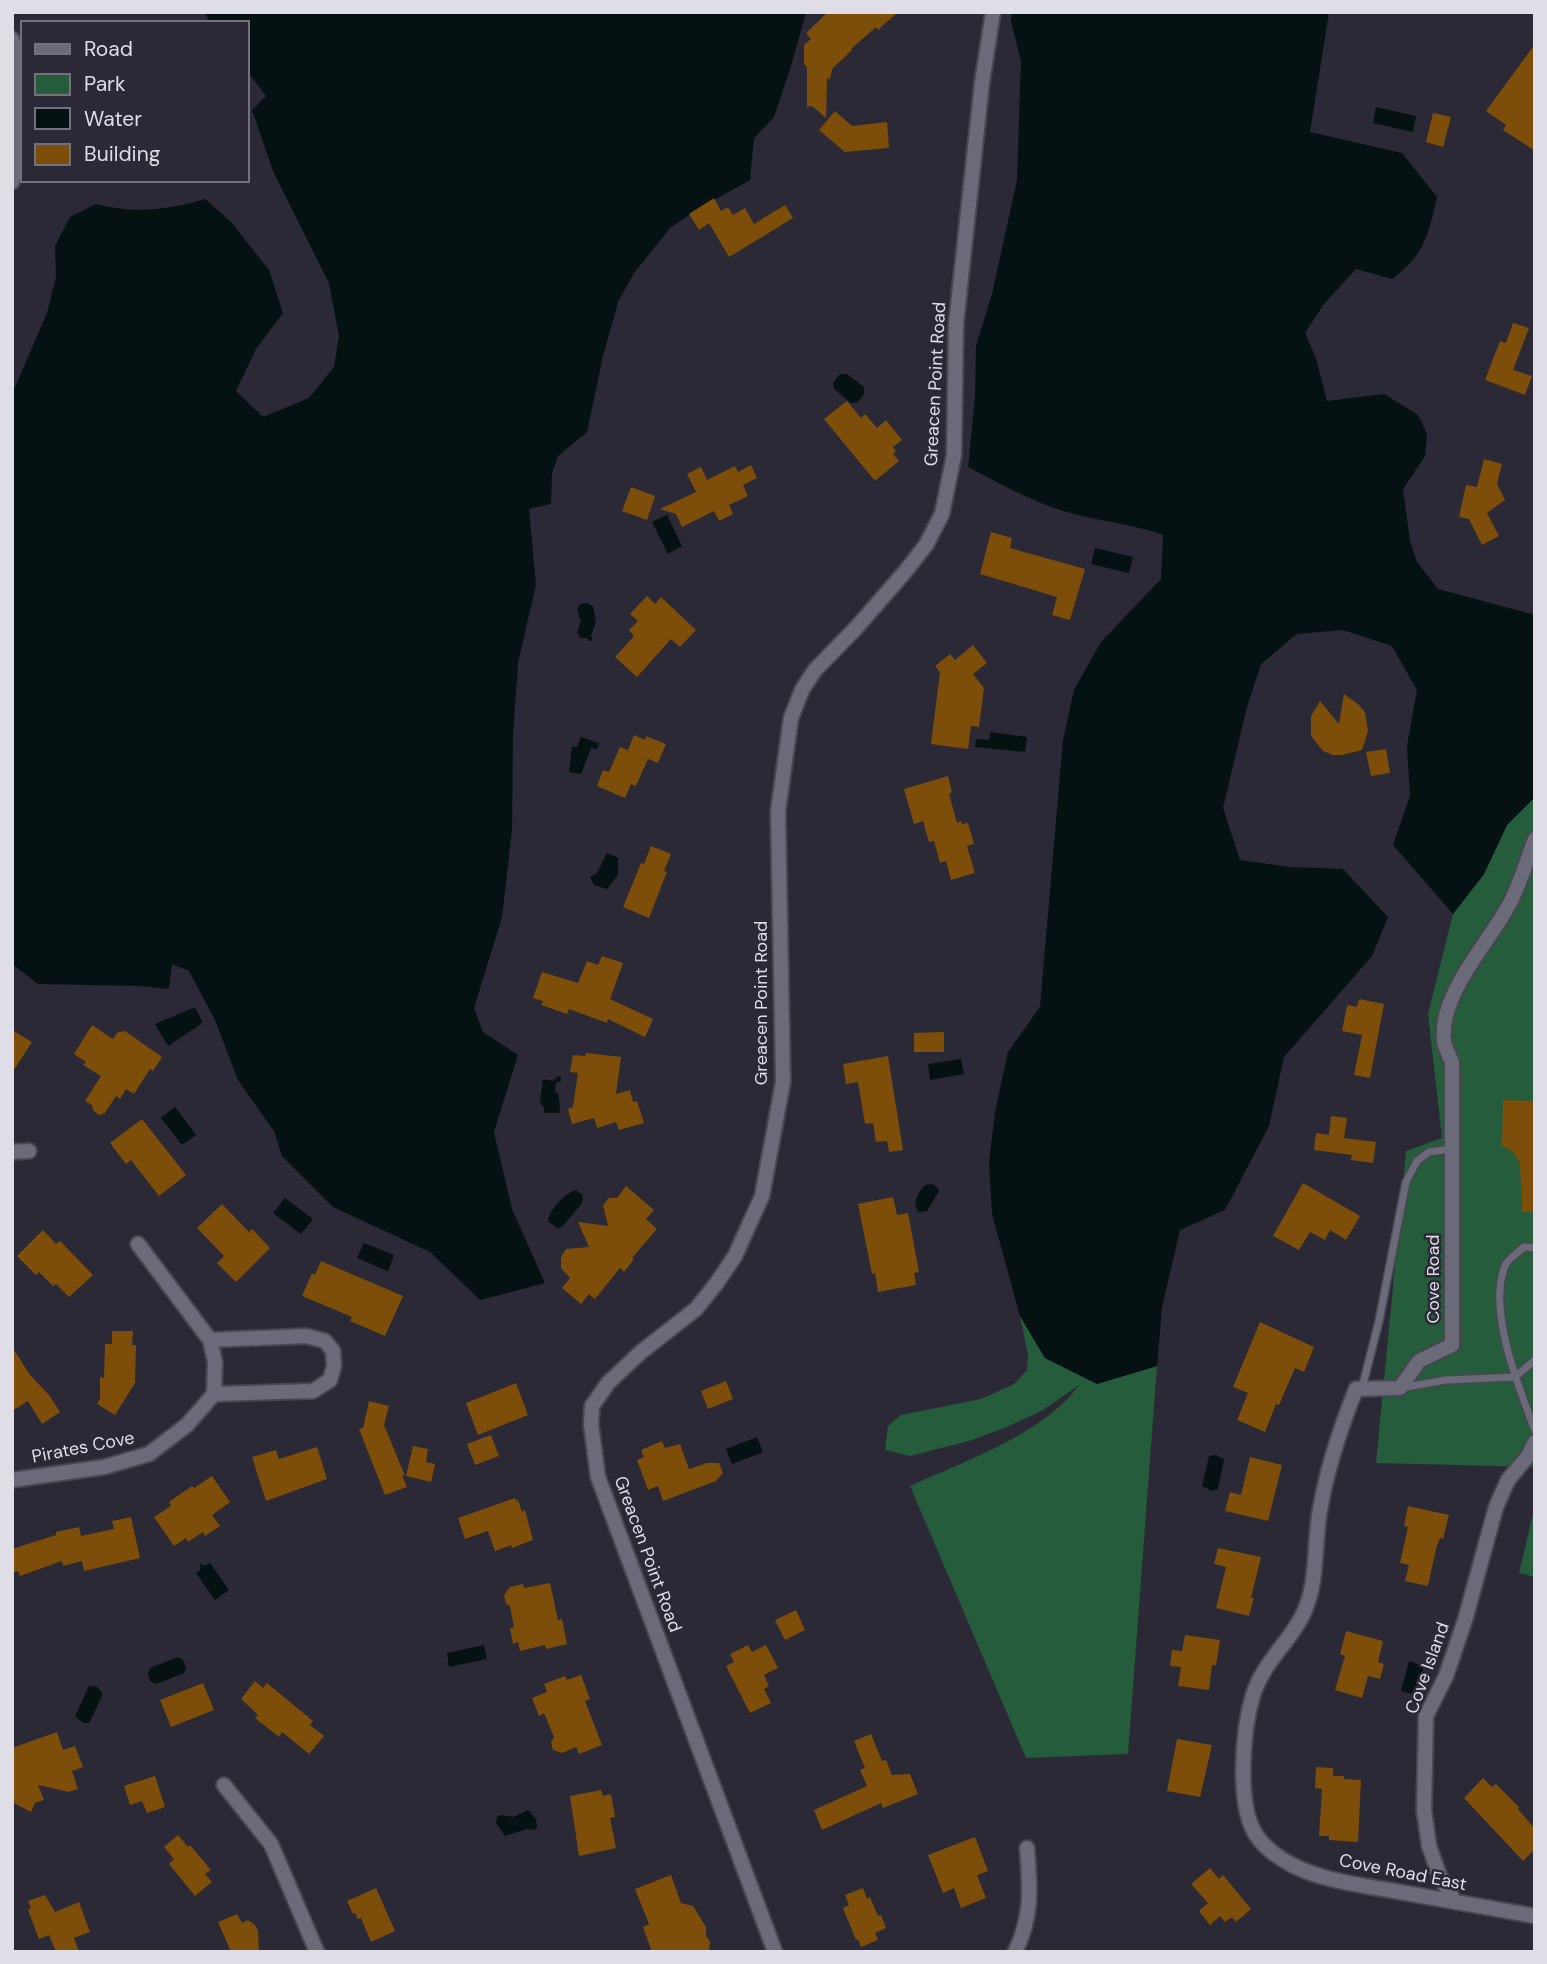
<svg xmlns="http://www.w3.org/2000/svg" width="1547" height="1964" font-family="'DM Sans',sans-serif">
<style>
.green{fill:#255c3b}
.water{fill:#051112}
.building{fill:#7c4e0a}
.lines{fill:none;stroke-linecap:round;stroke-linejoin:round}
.lane-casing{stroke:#474651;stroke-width:10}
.street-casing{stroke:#474651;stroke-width:18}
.lane{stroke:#6b6a78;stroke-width:7}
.street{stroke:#6b6a78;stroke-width:14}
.labels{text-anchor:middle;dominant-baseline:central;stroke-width:5;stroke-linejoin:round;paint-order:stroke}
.street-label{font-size:18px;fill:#dfdee7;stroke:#2a2935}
</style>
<rect width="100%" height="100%" fill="#2a2935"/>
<!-- green -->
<path class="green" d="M1535,797v670l-159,-4 30,-312 36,-13 -14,-124 25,-100 31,-40 23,-49z
M1020,1316l25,42 52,26 60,-18 -29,388 -102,4 -116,-272c54,-25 134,-52 169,-101l-36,25 -36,17 -38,14 -59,15 -25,-6 3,-24 13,-11 80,-16 33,-15 13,-14 1,-15z
M1535,1505v72l-16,-4z"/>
<!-- water -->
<path class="water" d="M204,12h602l-14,51 -18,54 -20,21 -4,42 -50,28 -29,19 -37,46 -16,29 -15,54 -16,76 -29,24 -6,17 -1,31 -22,5 7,76 -18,78 -5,72 -1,95 -10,87 -28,91 9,24 35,23 -24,77 18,77 33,74 -65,17 -50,-48 -97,-45 -51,-51 -8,-25 -36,-51 -23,-60 -26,-49 -17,-7 -3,25 -29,-3 -102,-2 -26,-20v-570l35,-81 9,-36 -1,-31 15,-29 26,-13c36,10 74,6 109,-5l26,23 38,48 14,43 -27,36 -20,42 27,26 46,-19 25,-31 5,-31 -10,-53 -56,-112 -21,-61 14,-14 -19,-25v-48h-36z
M1012,12h317l-19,120 92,21 35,44c-9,39 -12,57 -45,82l-36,-10 -32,35 -19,29 11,25 11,43 57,-7 34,21 9,19 -2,22 -22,33 7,52 7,21 21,27 97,26v182l-28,28 -23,49 -31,40 -60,-69 17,-49 -3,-50 10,-56 -25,-44 -49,-16 -46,4 -36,30 -14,43 -24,101 17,52 50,7 53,2 45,48 -16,39 -88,101 -15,69 -44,84 -45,20 -18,77 -5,59 -60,18 -52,-26 -25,-42 -28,-102 -3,-52 6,-50 13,-60 32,-45 23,-267 11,-50 27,-48 60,-63 2,-44c-27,-10 -56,-13 -85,-20 -39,-9 -75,-30 -110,-48l7,-69 1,-52 16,-52 25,-114 4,-119 -10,-40z
M1376,107l40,9 -3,16 -40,-9z
M840,374h7l17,13v7l-6,8 -7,1 -17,-14 -1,-6z
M667,515l15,31 -14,8 -16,-32z
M1095,548l38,9 -4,16 -38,-9z
M587,603l6,3 3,16 -5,14 2,4 -4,1 -2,-3h-6l-4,-6 4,-11 -4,-11 3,-6z
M990,732l37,5 -2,15 -50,-5 1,-8 13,1z
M581,737l18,6 -2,6 -6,-1 -10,26 -12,-2 3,-26 5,1z
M607,853l11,5v17l-11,14 -13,-4 -4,-8 7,-4z
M193,1008l3,1 6,12 -1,3 -33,22 -13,-22z
M961,1059l3,15 -34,6 -2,-16z
M558,1076l3,2v3l-5,2 -1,8 4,5 1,17h-16v-5l-4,-6 3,-23 10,2z
M175,1107l21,28 -14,10 -21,-27z
M931,1184l5,2 3,5 -12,20 -9,1c-6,-10 0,-19 7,-27z
M576,1190l7,6 -1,7 -20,24 -5,1 -9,-7c1,-11 17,-28 28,-31z
M285,1198l28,21 -12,15 -28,-21z
M364,1243l30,12 -6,16 -31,-13z
M757,1437l6,15 -31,12 -6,-15z
M1215,1455l9,4 -6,30 -6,2 -10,-5 7,-30z
M199,1563l6,3 5,-3 19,27 -14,10 -19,-27 5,-4z
M484,1645l3,14 -38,8 -2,-14z
M178,1657l5,3 3,8 -2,5 -28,11 -6,-3 -2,-8 2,-5z
M1409,1661l15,5 -8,29 -15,-4z
M96,1686l7,8 -14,29h-6l-8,-7 14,-30z
M528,1810l8,9 1,8 -2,3 -8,-1 -22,7 -9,-13 1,-6 4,-2 12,2z"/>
<!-- building -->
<path class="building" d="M828,12h70l-20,18 -2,-3 -25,22 1,1 -20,19 -2,10 -3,-1 -1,40 -14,-12 -5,1v-40l-3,-3v-19l7,-6 -5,-6z
M1535,44v107l-32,-21 3,-5 -20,-14z
M835,111l17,15 35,-4 2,26 -44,4 -26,-22z
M1433,113l18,4 -8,30 -17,-5z
M714,198l7,13 7,-4 5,8 12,-7 9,16 31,-19 8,13 -64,39 -20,-34 -10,7 -10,-16z
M1513,323l16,5 -16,42 19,6 -7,19 -40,-15 15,-39 6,2z
M847,401l14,17 4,-4 12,14 9,-8 16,20 -9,7 3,4 -3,3 6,7 -24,20 -51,-62z
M1484,459l18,5 -5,20 8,16 -18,13 12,23 -17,9 -13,-26 -10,-2 7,-32 11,2z
M751,465l6,13 -14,7 5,11 -19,9 4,9 -14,7 -5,-10 -32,16 -6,-13 -16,-5 36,-17 -9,-18 14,-7 6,13 28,-14 3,6z
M631,487l24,9 -8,24 -25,-9z
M991,532l21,6 -2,10 75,21 -15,51 -18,-5 5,-18 -77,-23z
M647,596l8,8 6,-7 35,33 -16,17 -9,-8 -34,38 -22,-20 19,-21 -5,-6 9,-9 -8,-7z
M973,645l14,18 -14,11 11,14 -5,39 -8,-1 -3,23 -37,-5 9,-72 -5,-6 15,-12 5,6z
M1344,694l15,11 6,7 3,19 -6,19 -20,5h-9l-10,-4 -12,-15v-20l9,-15 19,23z
M634,735l11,5 1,-4 20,8 -8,19 -10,-4 -12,27 -5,-2 -6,14 -28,-12 6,-16 6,2 11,-25 8,3z
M1386,749l4,24 -19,3 -5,-24z
M948,776l4,16 -3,2 8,29 4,-2 1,3 6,-1 6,21 -7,2 8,27 -24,7 -5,-19 -6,2 -6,-22 -5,1 -6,-21 -9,3 -10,-35z
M651,846l20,8 -7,17 3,1 -18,46 -26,-11 18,-44 3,1z
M602,956l21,7 -13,36 43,20 -8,18 -37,-18 -1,4 -38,-14 -2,5 -26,-9 2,-4 -10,-3 9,-26 36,11 9,-22 11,4z
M1359,999l25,5 -14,74 -16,-3 8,-40 -20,-4 4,-21 2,-5 9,2z
M92,1025l21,14 5,-7 7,-1 37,26 -9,14 -3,-2 -16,25 -8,-5 -6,10 -4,-3 -11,17 -6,2 -6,-5 -1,-5 -7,-4 16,-25 -18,-11 3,-3 -12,-8z
M12,1030l20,12 -20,31z
M944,1032v20h-30v-19z
M586,1053l35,4 -5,37 14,-4 3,12 4,-1 7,22 -25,7 -3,-8 -19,6 -3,-10 -22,6 -4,-15 5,-2 5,-34 -8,-1 3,-17 12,1z
M888,1056l15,94 -14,2 -2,-11 -11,1 -3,-19 -8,1 -7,-42 -12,2 -3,-20z
M1503,1100l32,1v111h-13l-2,-49 -8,-12 -10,-5z
M1331,1116l16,2 -3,20 32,4 -3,21 -22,-3 1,-5 -38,-5 2,-17 13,2z
M142,1119l44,56 -27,21 -28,-36 -5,4 -16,-21z
M1303,1183l57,33 -14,24 -16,-10 -5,10 -15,-8 -11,18 -26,-14z
M626,1186l28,24 -8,9 11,10 -25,29 2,1 -10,13 -4,-4 -25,31 -6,-5 -8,10 -19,-16 8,-10 -9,-10v-11l5,-8 23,-2 -11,-25 30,4 -5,-21 6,-7h8z
M893,1197l4,18 11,-2 11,59 -5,1 2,12 -38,7 -3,-19 -3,1 -14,-70z
M222,1204l27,28 3,-3 18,19 -34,34 -19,-19 7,-7 -27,-28z
M43,1230l13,14 4,-3 33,34 -24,22 -13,-13 -3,2 -14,-14 -3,3 -19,-19z
M321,1261l82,35 -18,40 -35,-15 2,-4 -50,-21 10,-23 3,2z
M1260,1322l54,25 -10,25 -9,-4 -16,37 -3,-1 -11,28 -28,-12 11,-27 -15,-6z
M112,1331h21l-1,14h4l-1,38 -20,32 -18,-11 3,-5v-22l4,1 1,-34h7z
M12,1347l18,28 19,20 11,17 -18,12 -14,-23 -16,10z
M726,1381l7,18 -25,10 -7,-18z
M516,1383l12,32 -50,20 -12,-32z
M369,1401l20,5 -5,19 21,51 -3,-1 5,12 -22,8 -26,-66 4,-1z
M491,1435l8,21 -24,9 -8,-21z
M662,1441l3,7 15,-4 9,25 18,-6h12l4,10 -7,8 -53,20 -5,-15 -10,4 -11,-30 7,-3 -3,-7z
M413,1446l15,3 -2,13 9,2 -4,18 -25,-6z
M317,1447l10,32 -61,22 -14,-44 24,-7 3,9z
M1250,1457l32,8 -14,56 -43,-10 5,-19 11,3z
M212,1476l18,26 -18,13 8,11 -15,10 -2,-4 -15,10 -2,-4 -12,8 -20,-29 17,-11 -2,-4 23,-16 2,2z
M515,1498l1,3 2,-1 4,12 3,-2 8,30 -21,8 -1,-3 -16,6 -7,-20 -23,8 -7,-21z
M1408,1506l41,9 -6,24 -3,-1 -4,11 -8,37 -23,-5 4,-16 -9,-2 8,-36 -4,-1z
M131,1517l9,41 -56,13 -2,-10 -19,5 -1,-5 -42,15 -2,-5 -6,2v-24l44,-14v-3l23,-5 2,9 33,-7 -2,-8z
M1218,1548l43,9 -10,41h3l-5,18 -33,-8 10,-41 -12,-3z
M550,1583l8,37 4,-1 5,25 -21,5 -1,-4 -25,6 -2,-9 -5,2 -3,-16 4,-1 -4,-21 -4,-2 -2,-9 6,-8 13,-3 1,4z
M796,1610l9,20 -20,10 -10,-20z
M1346,1631l37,10 -5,21 6,2 -4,15 -12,-3 -6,22 -27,-8 10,-34 -5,-2z
M1185,1635l35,5 -4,25h-4l-3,25 -31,-4 3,-19 -11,-1 2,-16 10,1z
M748,1645l4,7 14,-7 12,23 -14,7 5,11 -5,3 7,14 -21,10 -24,-47 8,-4 -4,-8z
M581,1675l9,24 -5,2 17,44 -23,9 -3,-7 -14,6 -9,-3 -2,-7 3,-6 -10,-24 -5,3 -7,-18 15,-6 -3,-8 21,-8 2,4z
M255,1681l8,7 4,-5 46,38 -3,4 14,11 -15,18 -27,-22 -3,5 -24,-19 3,-3 -17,-16z
M203,1683l11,27 -43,17 -11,-27z
M57,1732l6,18 12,-4 8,21 -11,4 6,18 -9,3 -31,-7 6,15 -9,3 -4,9 -19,-10v-54z
M871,1734l11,27 4,-1 6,15 18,-1 8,20 -35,14 -2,-5 -59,27 -8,-20 53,-24 -7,-16 5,-2 -11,-27z
M1177,1739l35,6 -12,52 -33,-6z
M1316,1767l17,1v8h11v3l17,1 -3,62 -29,-2v-4h-10l3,-47 -7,-1z
M155,1776l10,31 -18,6 -5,-12 -12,4 -6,-19z
M1483,1778l9,9 4,-3 23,23 -1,2 17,20v20l-12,12 -59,-63z
M601,1790l2,6 8,-2 4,23 -5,1 6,30 -37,8 -9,-60z
M178,1835l10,12 2,-2 21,25 -6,4 7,8 -17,14 -26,-32 5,-5 -10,-12z
M975,1837l13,34 -11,4 9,23 -25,10 -7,-20 -11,5 -15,-38z
M1210,1868l9,11 4,-4 28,34 -15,13 -4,-5 -7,5 -5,-6 -10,9 -11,-14 9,-8 -17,-19z
M671,1875l10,28 12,3 13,21v9l4,6 -1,10h-57l-9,-25 6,-3 -14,-35z
M376,1888l19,43 -24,11 -10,-24 -3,1 -3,-6 -2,1 -6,-13z
M863,1888l4,11 3,-2 8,19 3,-1 5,13 -11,5 3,7 -17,7 -3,-8 -2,1 -13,-32 6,-3 -4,-10z
M45,1895l10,17 24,-10 11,30 -16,6 5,14h-23l-7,-17 -10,4 -11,-29 3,-2 -3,-7z
M237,1914l5,9 6,-3 7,5 3,6 1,21h-28l-13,-30z"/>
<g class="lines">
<defs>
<path id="lane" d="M1535,1248l-11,-1c-6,6 -17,12 -19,19 -18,44 14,122 30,164
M1362,1388l17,-67 27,-139 11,-21 12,-9 22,-3
M1401,1388l45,-8 69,-3 20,-17"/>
<path id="street" d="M12,39c10,30 8,112 0,143
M1535,839c-9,23 -16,50 -29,71 -21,37 -67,86 -62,131 1,7 5,14 8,21v283l-33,16 -19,27 -44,1c-16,40 -29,79 -36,121 -6,33 -2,69 -15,100 -13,31 -41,50 -52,85 -10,33 -17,109 3,140 8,12 23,23 36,30 31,16 69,20 102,26 47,8 94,17 141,25
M12,1152l17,-1
M210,1340l96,-4 19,5 8,10 1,15 -4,14 -17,11 -99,3
M12,1480l92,-13 45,-13 38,-29 27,-31 1,-32 -5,-22 -72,-96
M224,1785l47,59 46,108
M1455,1902l-15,-25 -11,-31 -5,-36 2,-94 20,-40 19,-56 31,-113 12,-27 20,-24 7,-14
M775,1952l-177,-475 -7,-53 1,-18 16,-23 33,-31 55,-43 20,-25 19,-28 27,-60 21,-114 -5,-271 13,-93 11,-28 13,-20 41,-42 48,-55 22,-28 16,-31 12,-59 2,-131 26,-241 11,-71
M1015,1952c18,-37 15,-64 12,-104"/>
</defs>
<!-- lane casing -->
<use href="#lane" class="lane-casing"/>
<!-- street casing -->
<use href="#street" class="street-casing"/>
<!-- lane -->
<use href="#lane" class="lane"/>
<!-- street -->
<use href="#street" class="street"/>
</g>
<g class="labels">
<!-- street labels -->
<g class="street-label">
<text transform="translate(935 384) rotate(-87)">Greacen Point Road</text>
<text transform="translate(761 1003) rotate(-90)">Greacen Point Road</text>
<text transform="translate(1433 1279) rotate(-90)">Cove Road</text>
<text transform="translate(83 1447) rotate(-11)">Pirates Cove</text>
<text transform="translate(648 1554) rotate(70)">Greacen Point Road</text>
<text transform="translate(1427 1668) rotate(-70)">Cove Island</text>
<text transform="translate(1403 1872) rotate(11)">Cove Road East</text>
</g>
</g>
<!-- border -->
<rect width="1547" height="1964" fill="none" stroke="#dfdee7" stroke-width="28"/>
<!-- legend -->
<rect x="21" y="21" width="228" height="161" fill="#2a2935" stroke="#72717c" stroke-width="2"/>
<rect x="35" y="44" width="35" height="10" fill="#6b6a78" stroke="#72717c" stroke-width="2"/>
<text x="84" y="56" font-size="21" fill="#dfdee7">Road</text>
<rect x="35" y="74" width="35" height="21" fill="#255c3b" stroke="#72717c" stroke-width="2"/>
<text x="84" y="91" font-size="21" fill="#dfdee7">Park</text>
<rect x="35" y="108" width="35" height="21" fill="#051112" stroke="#72717c" stroke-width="2"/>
<text x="84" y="126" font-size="21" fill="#dfdee7">Water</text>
<rect x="35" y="144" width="35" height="21" fill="#7c4e0a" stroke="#72717c" stroke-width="2"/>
<text x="84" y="161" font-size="21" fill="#dfdee7">Building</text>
</svg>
